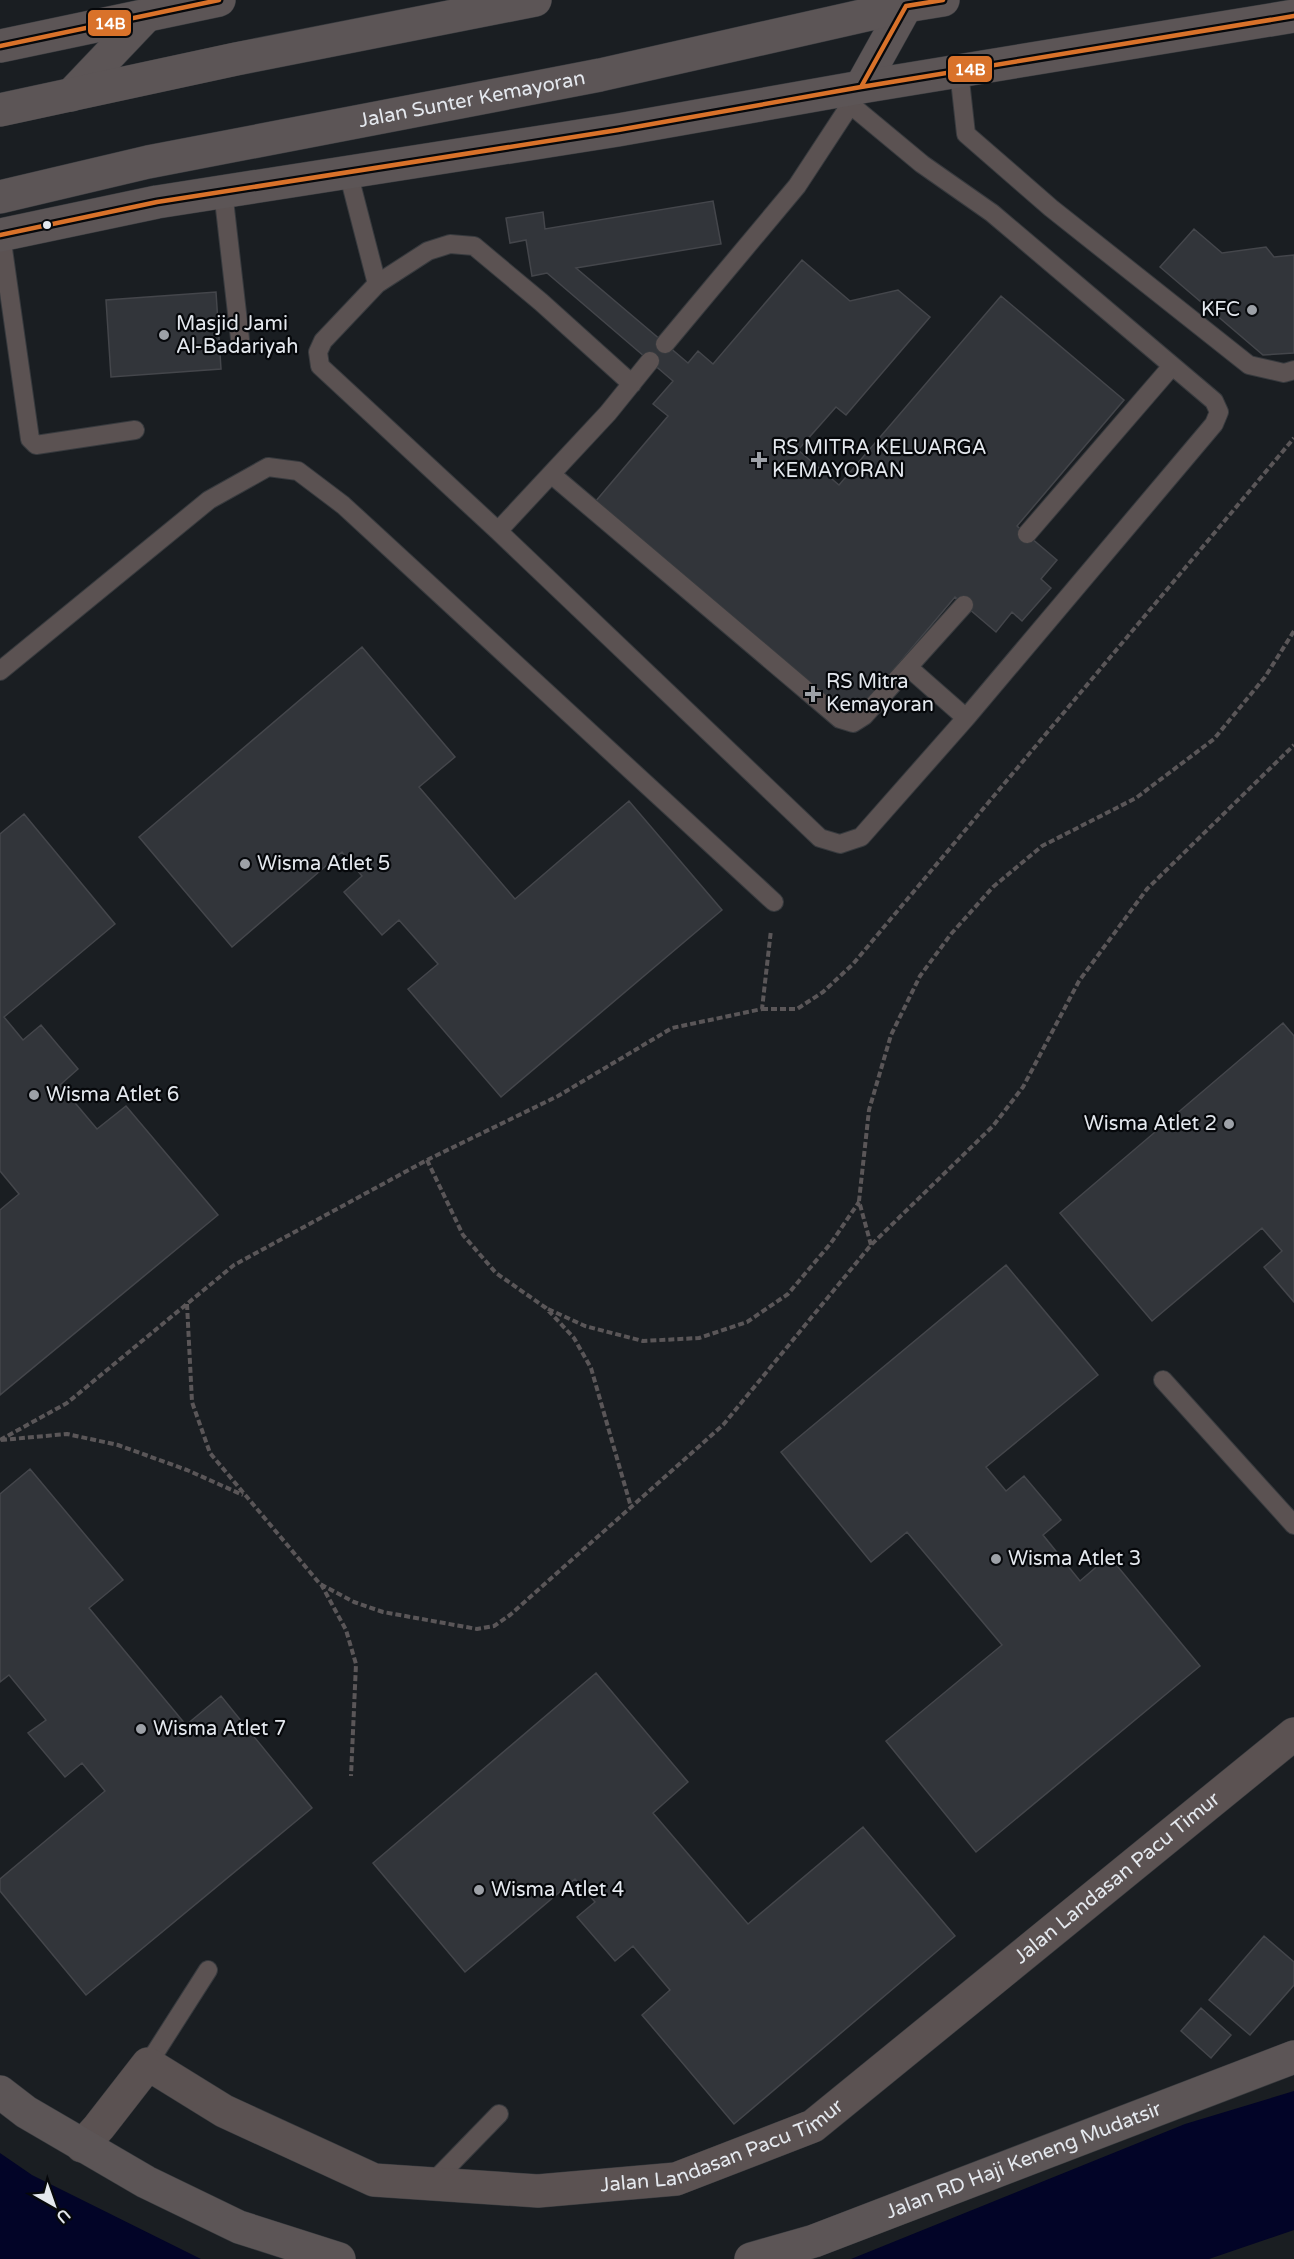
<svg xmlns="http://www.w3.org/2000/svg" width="1294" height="2259" font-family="'Varela Round',sans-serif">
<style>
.water{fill:#020427}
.building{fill:#32353a;stroke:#44464b;stroke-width:1.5}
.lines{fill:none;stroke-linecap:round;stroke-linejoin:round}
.lane-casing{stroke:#373a3e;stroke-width:20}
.street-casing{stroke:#373a3e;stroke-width:34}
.secondary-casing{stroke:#373a3e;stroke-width:34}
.path{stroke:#5a5658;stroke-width:4;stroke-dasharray:6 3;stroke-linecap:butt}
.lane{stroke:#5b5252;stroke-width:18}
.street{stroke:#5b5252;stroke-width:33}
.secondary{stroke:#5c5556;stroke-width:33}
.bus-1-casing{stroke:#06080b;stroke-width:9}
.bus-1{stroke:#d9722a;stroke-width:4.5}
.bus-dot{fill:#e4e8ee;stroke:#06080b;stroke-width:2}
.poi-dot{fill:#9da1a7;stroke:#06080b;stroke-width:2}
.labels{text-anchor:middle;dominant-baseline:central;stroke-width:4.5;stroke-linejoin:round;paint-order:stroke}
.street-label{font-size:20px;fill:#e4e8ee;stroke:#06080b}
.poi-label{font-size:20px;fill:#e4e8ee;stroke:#06080b;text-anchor:start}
.line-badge{stroke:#06080b;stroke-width:2}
.badge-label{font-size:16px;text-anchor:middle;font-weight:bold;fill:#fff}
</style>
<rect width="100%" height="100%" fill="#1a1e22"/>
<!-- water -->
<path class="water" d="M1294,2091v139l-85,29h-358l334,-135z
M0,2153l32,22 169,84h-201z"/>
<!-- building -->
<path class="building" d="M713,201l8,43 -145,24 112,95 10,-12 15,13 89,-104 48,41 48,-11 32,27 -84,98 -10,-8 -38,43 41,35 162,-189 123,104 -107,126 40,34 -16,19 10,9 -29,33 -10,-9 -16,20 -41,-35 -104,123 -256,-218 73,-86 -15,-12 20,-23 -126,-108 -15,3 -6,-36 -16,3 -4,-25 37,-6 2,17z
M1194,229l28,24 44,-6 8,10 20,-2v98l-31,2 -103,-88z
M216,292l5,77 -110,8 -5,-77z
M362,647l93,110 -36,30 96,112 114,-98 93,109 -221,187 -93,-108 30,-25 -39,-44 -17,15 -38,-43 18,-16 -20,-24 -110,95 -93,-110z
M24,814l91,110 -111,93 19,23 18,-15 37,44 -18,16 37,44 29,-23 92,109 -218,180v-185l19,-16 -19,-23v-337z
M1283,1023l11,13v266l-30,-35 18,-16 -20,-23 -110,93 -92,-108z
M1006,1265l92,110 -112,92 20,24 18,-15 37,44 -18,15 37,46 29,-25 91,110 -224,186 -90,-111 116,-96 -95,-113 -36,30 -90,-110z
M30,1469l93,111 -34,28 97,117 35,-29 91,112 -226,187 -86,-104v-12l105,-88 -23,-28 -17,14 -37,-44 18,-13 -37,-45 -9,7v-188z
M596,1673l92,109 -35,31 95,111 115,-97 92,109 -221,188 -92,-109 28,-25 -37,-44 -18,15 -38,-44 18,-15 -20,-23 -110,93 -92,-109z
M1264,1936l30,26v23l-44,50 -41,-35z
M1201,2008l30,27 -20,23 -30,-27z"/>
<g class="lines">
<defs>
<path id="lane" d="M959,71l7,63 85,74 198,157 35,8 10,-3
M348,172l29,112
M223,191l17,148
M1,235l29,204 6,6 99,-15
M665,344l132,-158 59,-90
M632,384l-91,-82 -67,-56 -24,-2 -22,7 -51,33 -54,57 -5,11 2,14 178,165 322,307 20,6 21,-7 105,-119 248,-294 5,-12 -5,-11 -222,-188 -70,-49 -71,-59
M551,474l289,245 13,4 11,-7 100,-111
M498,531l110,-118 42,-52
M1027,534l145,-168
M908,667l58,51
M0,671l209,-171 59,-33 30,4 45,34 431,397
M1163,1380l131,145
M148,2064l60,-94
M431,2184l68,-70"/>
<g id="street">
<path id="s1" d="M82,2146l17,-19 49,-63 76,47 150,69 164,11 138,-12 137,-53 481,-392"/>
</g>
<g id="secondary">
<path d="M0,46l219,-46"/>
<path d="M861,87l45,-81"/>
<path d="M71,95l76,-80"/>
<path d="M0,110l236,-51 299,-59"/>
<path id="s2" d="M0,197l148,-35 452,-87 306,-69 37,-6"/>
<path d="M0,235l157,-33 461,-72 243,-43 433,-71"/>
<path d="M0,2092l26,20 120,70 93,45 100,32"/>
<path id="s3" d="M751,2259l63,-18 480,-184"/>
</g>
</defs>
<!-- lane casing -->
<use href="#lane" class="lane-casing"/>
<!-- street casing -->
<use href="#street" class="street-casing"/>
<!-- secondary casing -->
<use href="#secondary" class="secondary-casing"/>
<!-- path -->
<path class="path" d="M762,1009h35l26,-17 30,-28 441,-526
M427,1160l36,75 33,38 50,35 28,30 17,30 40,139
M871,1245l-12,-44 10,-91 22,-75 29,-59 31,-42 42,-47 49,-41 94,-48 78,-59 51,-62 29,-46
M187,1304l5,98 18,51 110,131 34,18 29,10 94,17 17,-3 16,-11 213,-190 148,-180 122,-119 30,-39 56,-106 68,-92 147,-144
M548,1309l37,17 58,15 56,-3 48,-16 41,-28 43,-51 28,-41
M0,1440l67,-37 167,-138 193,-105 131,-64 114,-68 90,-19 9,-79
M1,1440l66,-6 51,11 69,25 56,25
M321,1584l25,46 10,34 -5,112"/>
<!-- lane -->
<use href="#lane" class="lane"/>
<!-- street -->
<use href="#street" class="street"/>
<!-- secondary -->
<use href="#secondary" class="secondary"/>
<defs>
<path id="bus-1" d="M0,46l219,-46
M861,87l45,-81 37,-6
M0,235l157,-33 461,-72 243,-43 433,-71"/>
</defs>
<!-- bus-1 casing -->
<use href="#bus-1" class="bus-1-casing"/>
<!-- bus-1 -->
<use href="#bus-1" class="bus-1"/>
</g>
<!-- markers -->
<circle class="bus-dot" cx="47" cy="225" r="5"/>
<g class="poi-dot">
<circle cx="1252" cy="310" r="6"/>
<circle cx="164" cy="335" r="6"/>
<path d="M756 451h6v6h6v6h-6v6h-6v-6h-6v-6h6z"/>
<path d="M810 685h6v6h6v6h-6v6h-6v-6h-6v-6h6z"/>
<circle cx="245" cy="864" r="6"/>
<circle cx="34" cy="1095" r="6"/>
<circle cx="1229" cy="1124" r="6"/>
<circle cx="996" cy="1559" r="6"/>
<circle cx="141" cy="1729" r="6"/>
<circle cx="479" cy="1890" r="6"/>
</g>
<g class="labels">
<!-- street labels -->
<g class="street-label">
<text stroke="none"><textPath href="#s2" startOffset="482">Jalan Sunter Kemayoran</textPath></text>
<text stroke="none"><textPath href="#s1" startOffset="1202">Jalan Landasan Pacu Timur</textPath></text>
<text stroke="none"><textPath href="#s1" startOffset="716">Jalan Landasan Pacu Timur</textPath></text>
<text stroke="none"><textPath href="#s3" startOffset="290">Jalan RD Haji Keneng Mudatsir</textPath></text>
</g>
<!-- poi labels -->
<g class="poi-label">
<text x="1240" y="310" text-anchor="end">KFC</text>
<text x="176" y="324">Masjid Jami<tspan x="176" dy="23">Al-Badariyah</tspan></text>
<text x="772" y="448">RS MITRA KELUARGA<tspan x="772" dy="23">KEMAYORAN</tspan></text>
<text x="826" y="682">RS Mitra<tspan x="826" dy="23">Kemayoran</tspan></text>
<text x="257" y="864">Wisma Atlet 5</text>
<text x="46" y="1095">Wisma Atlet 6</text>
<text x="1217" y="1124" text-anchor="end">Wisma Atlet 2</text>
<text x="1008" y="1559">Wisma Atlet 3</text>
<text x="153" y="1729">Wisma Atlet 7</text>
<text x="491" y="1890">Wisma Atlet 4</text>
</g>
</g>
<g class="line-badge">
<rect x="87" y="9" width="45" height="28" rx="6" fill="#d9722a"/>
<rect x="947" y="55" width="46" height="28" rx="6" fill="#d9722a"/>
</g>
<g class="badge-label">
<text x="110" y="29">14B</text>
<text x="970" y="75">14B</text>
</g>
<!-- north arrow -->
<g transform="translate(54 2205) rotate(140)" stroke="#06080b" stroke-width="4.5" paint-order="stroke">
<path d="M0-4.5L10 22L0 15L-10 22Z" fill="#e4e8ee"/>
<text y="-9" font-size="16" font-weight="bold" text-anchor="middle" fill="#e4e8ee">U</text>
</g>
</svg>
